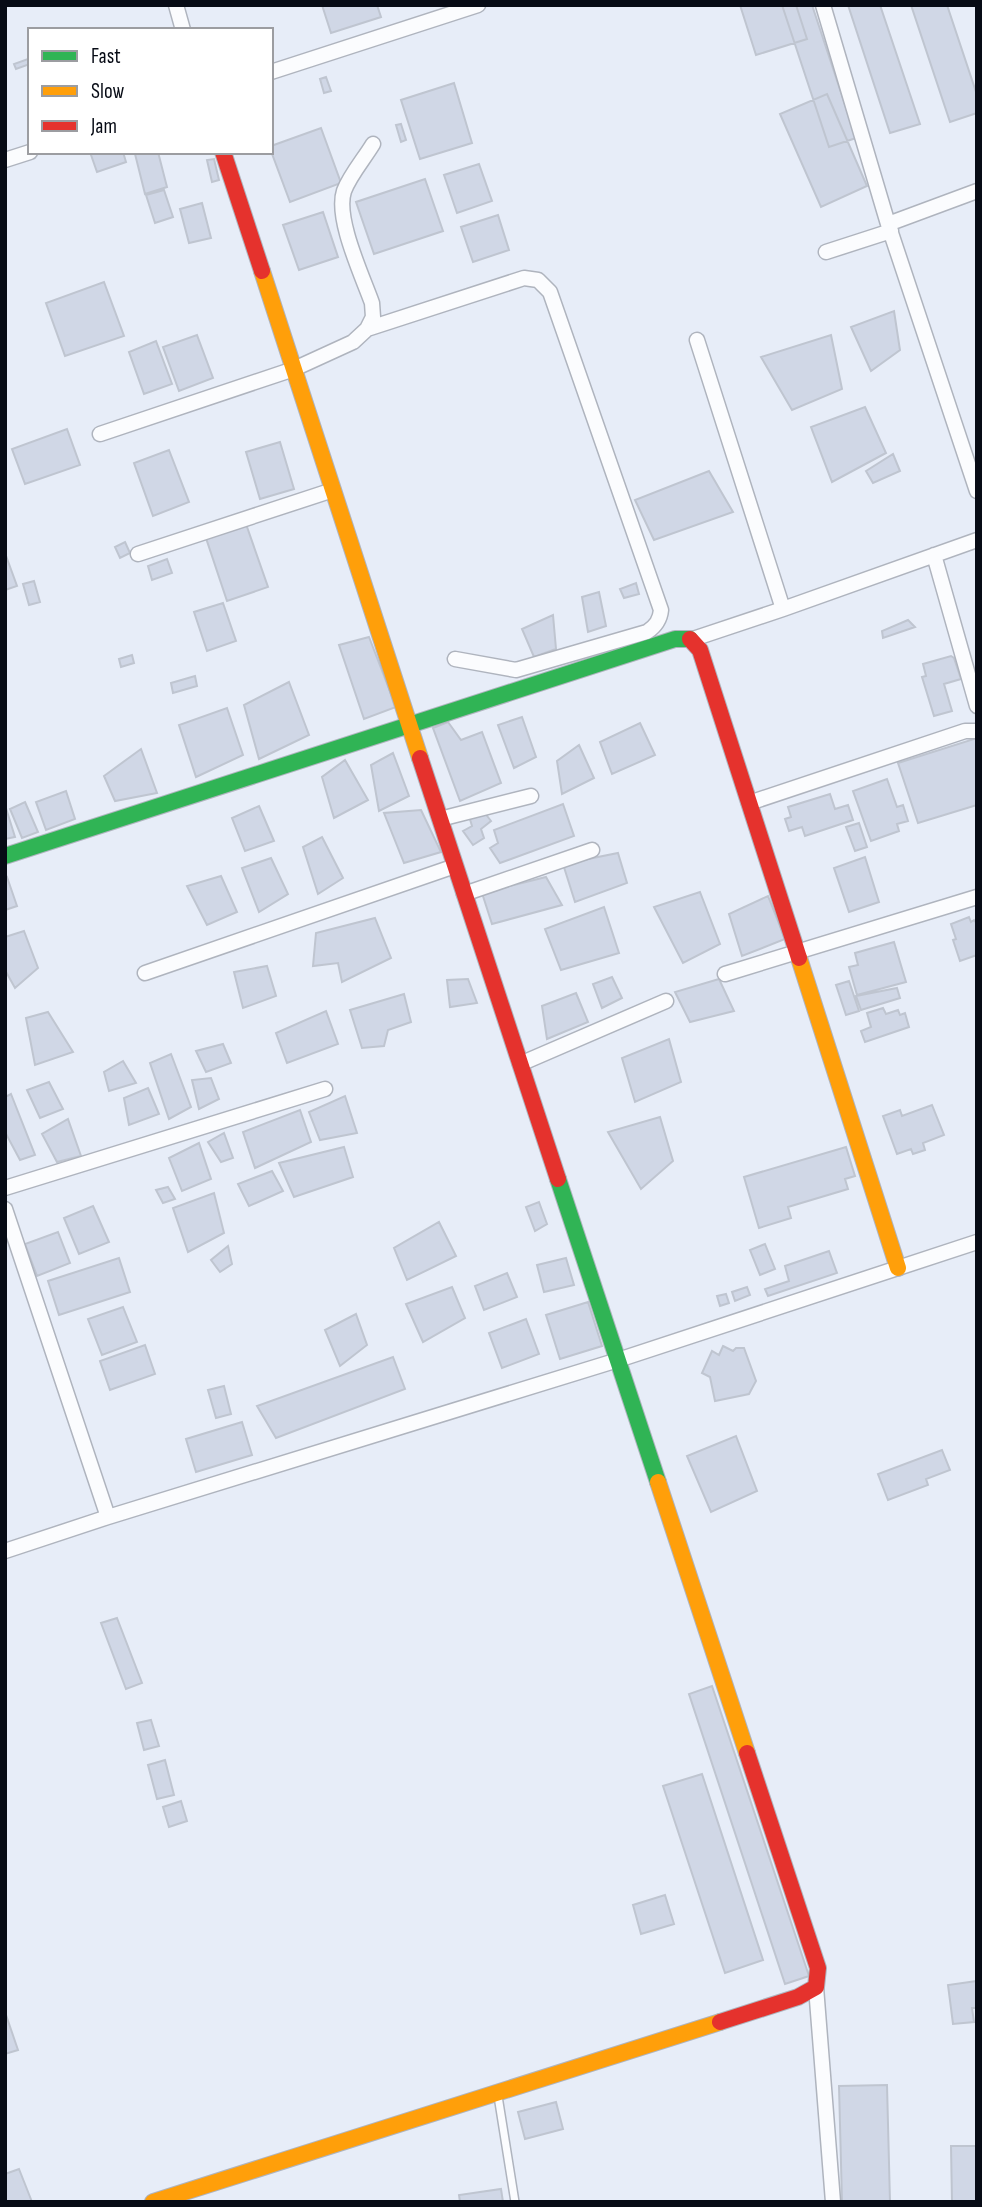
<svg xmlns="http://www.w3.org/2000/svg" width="982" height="2207" font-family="'Sofia Sans Condensed',sans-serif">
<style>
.building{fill:#d0d7e6;stroke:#bfc5d0;stroke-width:2}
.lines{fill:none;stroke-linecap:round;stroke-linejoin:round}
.lane-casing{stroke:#afb4be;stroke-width:10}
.street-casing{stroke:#afb4be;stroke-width:17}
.fast-casing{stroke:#afb4be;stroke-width:18}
.slow-casing{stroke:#afb4be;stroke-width:18}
.jam-casing{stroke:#afb4be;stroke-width:18}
.lane{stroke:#fbfcfe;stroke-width:7}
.street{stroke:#fbfcfe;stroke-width:14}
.fast{stroke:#30b455;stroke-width:16}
.slow{stroke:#ff9f0a;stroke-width:16}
.jam{stroke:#e5322d;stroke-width:16}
</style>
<rect width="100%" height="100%" fill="#e7edf8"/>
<!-- building -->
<path class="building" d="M322,5h55l4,12 -50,16z
M740,5h56l11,34 -51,16z
M782,5h30l44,133 -27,9z
M848,5h32l40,119 -30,9z
M911,5h36l30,90v18l-27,9z
M28,59l2,5 -14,5 -2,-5z
M326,77l5,14 -7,2 -4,-14z
M454,83l18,60 -52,16 -19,-59z
M827,94l40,92 -46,21 -41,-93z
M401,124l5,16 -5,2 -5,-17z
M321,128l20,55 -51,19 -19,-51v-5z
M90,152h33l3,10 -29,10z
M141,152h17l9,35 -22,7 -10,-40z
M214,159l5,21 -7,2 -5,-22z
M479,164l13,37 -35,12 -13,-38z
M425,179l18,52 -69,23 -18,-52z
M164,190l9,27 -18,6 -9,-28z
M202,203l9,35 -22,5 -9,-34z
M323,212l15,45 -39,13 -16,-45z
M498,215l11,35 -36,12 -12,-35z
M104,282l20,54 -59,20 -19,-53z
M894,311l6,39 -29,21 -20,-44z
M197,335l16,43 -34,13 -16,-44z
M831,335l11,54 -50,21 -31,-53z
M156,341l16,43 -28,10 -15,-42z
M865,407l21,46 -54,29 -21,-55z
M67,429l13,36 -55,19 -13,-35z
M280,442l14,47 -34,10 -14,-47z
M169,450l20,52 -36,14 -19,-53z
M893,454l7,17 -27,12 -7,-12z
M709,471l24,41 -79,28 -19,-40z
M246,524l22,63 -41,14 -21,-63z
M125,542l5,11 -10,5 -5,-11z
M5,553l12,33 -12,4z
M167,559l5,14 -20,7 -4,-14z
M34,581l6,21 -11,3 -6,-21z
M636,583l3,11 -15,4 -4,-9z
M599,592l7,34 -18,6 -6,-35z
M223,603l13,38 -29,10 -13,-39z
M553,615l3,34 -22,8 -12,-28z
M908,620l7,7 -32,11 -1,-7z
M369,637l27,70 -32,12 -25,-74z
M132,655l2,8 -13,4 -2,-8z
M951,656l3,2 7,21 -17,5 8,27 -18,5 -12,-39 4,-1 -3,-12z
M195,676l2,10 -24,7 -2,-10z
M289,682l20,53 -50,24 -15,-54z
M227,708l16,47 -47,22 -17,-52z
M522,717l14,40 -22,11 -16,-43z
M448,722l13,18 21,-8 19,51 -41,18 -27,-73z
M640,723l15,32 -43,19 -12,-32z
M977,738v67l-59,18 -20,-60z
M579,745l15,33 -32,16 -5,-33z
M141,749l16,44 -42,8 -11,-25z
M393,753l16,43 -30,15 -8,-46z
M345,760l23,40 -34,18 -12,-41z
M887,779l10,28 6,-2 5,16 -11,3 2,7 -28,10 -18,-50z
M66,791l9,28 -29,11 -10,-28z
M830,794l5,15 13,-4 5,15 -48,16 -3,-9 -13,4 -4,-12 6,-2 -3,-10z
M25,802l13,30 -16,6 -12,-29z
M563,804l11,32 -74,27 -10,-15 8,-5 -4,-13z
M5,805l10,32 -10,2z
M259,806l15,35 -29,10 -13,-33z
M421,810l20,42 -37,11 -20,-50z
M484,812l7,9 -10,8 3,9 -11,7 -10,-14 9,-5 -3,-10z
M859,823l8,24 -12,4 -9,-24z
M322,837l21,41 -25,16 -15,-47z
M618,853l9,30 -52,19 -12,-38z
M865,857l14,45 -30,10 -15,-44z
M271,858l17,36 -29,18 -17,-44z
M221,876l16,36 -30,13 -20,-39z
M7,877l10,29 -12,4v-32z
M546,877l16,28 -70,19 -10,-31z
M700,892l20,52 -37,19 -29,-56z
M768,896l17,43 -43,17 -13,-42z
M604,907l15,46 -58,17 -16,-41z
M969,917l2,5 3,-2 3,4v31l-17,6 -7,-21 3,-1 -5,-15z
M375,918l16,40 -49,24 -4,-19 -25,3 3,-33z
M24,931l14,37 -23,20 -10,-18v-33z
M894,942l12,40 -49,13 -8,-28 9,-2 -3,-12z
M267,966l9,30 -33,12 -9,-36z
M612,977l10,21 -20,10 -9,-24z
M468,979l9,24 -27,4 -3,-27z
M719,979l15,32 -44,11 -15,-30z
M849,981l10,30 -13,4 -10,-30z
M897,988l3,10 -39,12 -5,-14z
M576,993l12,29 -41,17 -5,-33z
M404,994l7,28 -23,8 -4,16 -22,2 -12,-38z
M883,1008l3,6 12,-4 2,5 5,-2 4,14 -44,15 -4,-11 10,-4 -4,-14z
M326,1011l12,33 -51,19 -11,-30z
M48,1012l25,40 -38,13 -9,-47z
M669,1039l12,43 -46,20 -13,-44z
M223,1044l8,19 -25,9 -10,-21z
M171,1054l20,53 -22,12 -19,-56z
M123,1061l13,22 -27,8 -5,-19z
M211,1078l8,21 -20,10 -7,-29z
M49,1082l14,27 -23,9 -13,-28z
M148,1088l11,26 -30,11 -5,-27z
M11,1094l24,61 -15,5 -15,-28v-35z
M345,1096l12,37 -37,7 -11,-28z
M932,1105l12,30 -21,8 2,7 -12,4 -2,-5 -14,5 -14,-38 17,-6 2,6z
M300,1110l11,32 -56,26 -12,-36z
M660,1117l13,44 -32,28 -33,-57z
M68,1119l13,37 -24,6 -15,-28z
M224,1133l9,25 -12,4 -13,-20z
M199,1143l12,36 -29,12 -13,-33z
M344,1147l9,30 -59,20 -15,-34z
M846,1147l9,29 -10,3 3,10 -60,18 3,11 -32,10 -15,-51z
M272,1171l11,20 -34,15 -11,-22z
M168,1187l7,12 -12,4 -7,-13z
M214,1193l10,40 -36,19 -15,-44z
M539,1202l8,22 -12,7 -9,-24z
M93,1206l16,36 -30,12 -15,-36z
M439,1222l17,34 -49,24 -13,-32z
M58,1232l12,31 -33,13 -12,-32z
M765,1244l10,25 -15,6 -10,-25z
M228,1246l4,18 -12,8 -9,-12z
M829,1251l8,22 -69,23 -3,-7 24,-8 -4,-15z
M119,1258l11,34 -71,23 -11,-34z
M566,1258l8,27 -30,7 -7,-27z
M507,1273l10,24 -33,13 -9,-24z
M452,1287l13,31 -42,24 -17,-38z
M747,1287l3,8 -15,6 -3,-9z
M726,1294l3,9 -9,3 -3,-10z
M588,1302l14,44 -42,13 -14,-44z
M123,1307l14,35 -35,13 -14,-36z
M356,1314l11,31 -27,21 -15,-36z
M526,1319l13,35 -37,14 -13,-35z
M145,1345l10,29 -45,16 -10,-29z
M723,1346l10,5 3,-3h8l12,33 -7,13 -34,7 -5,-24 -8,-4 10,-22 7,4z
M393,1357l12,32 -129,49 -19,-32z
M224,1386l7,28 -15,4 -8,-28z
M242,1422l10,33 -56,17 -10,-33z
M736,1436l21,55 -46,21 -24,-56z
M942,1450l8,20 -24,9 2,6 -40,15 -10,-26z
M117,1618l25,65 -16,6 -25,-66z
M712,1686l97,290 -24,8 -96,-290z
M151,1720l8,26 -15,4 -7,-27z
M165,1760l9,35 -17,4 -9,-34z
M702,1774l61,186 -38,13 -62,-187z
M181,1801l6,20 -18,6 -6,-20z
M665,1895l9,29 -33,10 -8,-29z
M977,1981v27h-5l2,14 -21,2 -5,-39z
M5,2012l13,38 -13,4z
M887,2085l3,117h-48l-3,-116z
M556,2102l7,27 -38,10 -7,-27z
M951,2146h26v56h-25z
M19,2169l13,33h-27v-28z
M501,2189l2,13h-43l-1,-7z"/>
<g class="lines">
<defs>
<path id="lane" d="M498,2096l17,106"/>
<path id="street" d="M176,5l7,25
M823,5l65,219 89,267
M271,72l207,-67
M5,160l25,-8
M888,224l89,-33
M826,252l65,-21
M367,329l157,-51 14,2 12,12 111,318c-1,10 -5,16 -14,22l-131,38 -61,-11
M697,340l86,269
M100,434l194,-65 59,-27 14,-13 6,-12 -1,-14c-10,-28 -37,-85 -28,-112 6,-16 20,-32 29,-47
M138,554l195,-64
M934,555l43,151
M693,639l90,-30 194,-69
M749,803l216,-72h12
M440,819l91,-23
M464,894l128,-44
M145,973l310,-107
M725,974l252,-77
M520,1064l146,-63
M5,1188l320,-99
M5,1209l103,308
M5,1551l103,-34 510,-157 359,-118
M816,1987l17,215"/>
<path id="fast" d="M5,856l670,-217h15
M558,1179l100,303"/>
<path id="slow" d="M262,271l158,487
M799,958l99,310
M658,1482l89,271
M153,2202l567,-180"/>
<path id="jam" d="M223,152l39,119
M690,639l10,11 99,308
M420,758l138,421
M720,2022l78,-25 18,-10 2,-19 -71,-215"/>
</defs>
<!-- lane casing -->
<use href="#lane" class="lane-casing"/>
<!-- street casing -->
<use href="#street" class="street-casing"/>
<!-- fast casing -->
<use href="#fast" class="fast-casing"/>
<!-- slow casing -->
<use href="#slow" class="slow-casing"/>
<!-- jam casing -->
<use href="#jam" class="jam-casing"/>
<!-- lane -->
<use href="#lane" class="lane"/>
<!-- street -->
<use href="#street" class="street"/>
<!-- fast -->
<use href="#fast" class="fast"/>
<!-- slow -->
<use href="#slow" class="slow"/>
<!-- jam -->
<use href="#jam" class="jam"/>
</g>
<!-- border -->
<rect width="982" height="2207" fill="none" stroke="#070b15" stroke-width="14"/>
<!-- legend -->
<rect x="28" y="28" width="245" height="126" fill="#ffffff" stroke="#9c9da1" stroke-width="2"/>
<rect x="42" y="51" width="35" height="10" fill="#30b455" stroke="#9c9da1" stroke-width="2"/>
<text x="91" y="63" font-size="21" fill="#070b15">Fast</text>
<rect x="42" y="86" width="35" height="10" fill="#ff9f0a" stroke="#9c9da1" stroke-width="2"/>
<text x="91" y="98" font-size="21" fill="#070b15">Slow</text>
<rect x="42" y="121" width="35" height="10" fill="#e5322d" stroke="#9c9da1" stroke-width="2"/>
<text x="91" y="133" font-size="21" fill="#070b15">Jam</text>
</svg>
